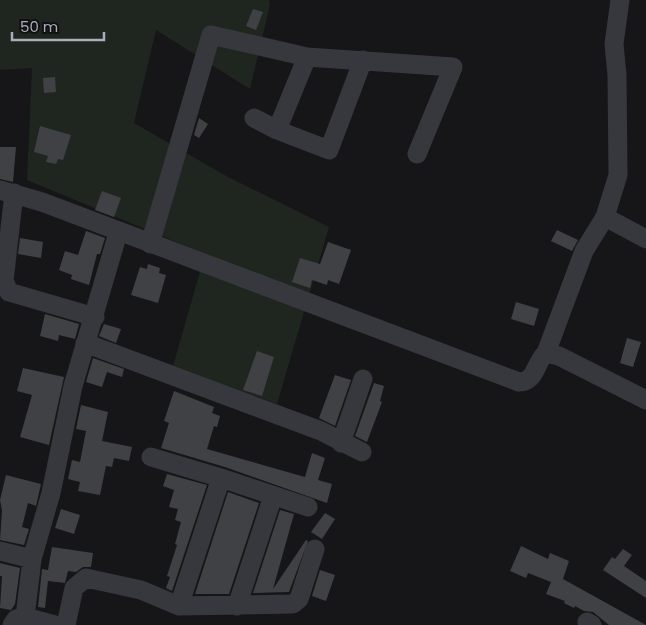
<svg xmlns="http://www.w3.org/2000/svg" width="646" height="625" font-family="Poppins,sans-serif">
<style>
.green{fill:#1e261f}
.building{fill:#404145}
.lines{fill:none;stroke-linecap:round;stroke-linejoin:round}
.minor{stroke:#37383d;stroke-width:19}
</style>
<rect width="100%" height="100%" fill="#161618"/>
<!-- green -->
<path class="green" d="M0,0h269l1,5 -20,84 -94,-59 -22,93 94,54 101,50 -52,177 -104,-38 32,-112 -178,-74 5,-112 -32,2z"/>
<!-- building -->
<path class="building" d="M253,9l10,3 -7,18 -10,-4z
M55,77l1,15 -12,1 -1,-15z
M199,118l9,6 -9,14 -5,-3z
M40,126l31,9 -8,25 -5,-1 -2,5 -10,-2 2,-6 -14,-4z
M0,147h16l-3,35 -13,-3z
M102,191l19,7 -7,19 -19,-7z
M557,230l21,10 -6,11 -21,-10z
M86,231l19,7 -5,16h-3l-8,31 -18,-6 1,-4 -13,-5 6,-19 13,4z
M20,238l23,4 -2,16 -23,-4z
M328,242l23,8 -12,34 -11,-4 -1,5 -15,-5 -2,8 -18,-6 8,-24 20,6z
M148,264l12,4 -1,5 7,2 -8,28 -27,-8 9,-28 7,2z
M516,302l23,7 -5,17 -23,-7z
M45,314l34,10 -4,15 -16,-4 -1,6 -18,-5z
M104,324l17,5 -5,14 -17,-7z
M627,338l14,4 -8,25 -13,-4z
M257,351l17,6 -12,39 -19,-6z
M93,358l31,11 -2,8 -15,-5 -5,15 -16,-5z
M23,368l41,9 -15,68 -29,-8 12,-42 -15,-4z
M335,375l16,5 -16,46 -16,-8z
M374,383l10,3 -4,15 2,1 -15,40 -12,-6z
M174,391l40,16 -2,6 8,3 -3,11 -3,-1 -7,23 98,28 7,-24 13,5 -7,22 14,4 -5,19 -102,-36 -64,-19 8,-25 -5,-2z
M81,405l27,7 -6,29 30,6 -3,14 -15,-3 -2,9 -6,-1 -6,29 -22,-4 2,-9 -12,-3 4,-19 8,2 6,-31 -10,-2z
M167,474l40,11 -35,106 -6,-3 4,-11 -3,-1 10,-31 -2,-1 6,-22 -6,-2 3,-11 -9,-2 5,-17 -11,-4z
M6,475l35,9 -5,22 -8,-3 -6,24 7,2 -5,16 -24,-5 2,-29 -2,-11z
M228,492l31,11 -30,91h-34z
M61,509l19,6 -6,19 -19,-6z
M280,510l14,4 -21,75 33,-49 2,1 -19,51 -36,1z
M325,513l10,6 -13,20 -11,-7z
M521,546l27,13 2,-6 19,8 -6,18 83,46h-37l-16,-13 -9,-1 -9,-5 -1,2 -10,-5 1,-2 -19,-7 5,-12 -23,-9 -2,5 -16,-7z
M52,547l41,6 -2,14h-8l-7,5 -8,-1 -3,12 -17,-2 -3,27 -7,-1 4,-38 6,1z
M623,549l9,6 -8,11 22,15v17l-43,-28 9,-13 3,2z
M0,563l20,5 -5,36 -4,6 -11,-2 2,-32h-2z
M320,570l15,5 -9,26 -14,-5z"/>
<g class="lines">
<!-- minor -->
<path class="minor" d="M307,57l-30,73 52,20 34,-90
M254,118l23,12
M0,190l42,12 477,180c17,0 16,-20 27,-29l13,3 87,44
M14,193l-10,88 5,11 86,25
M605,217l41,22
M150,244l61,-209 96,22 146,10 -36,87
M85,343l236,88 41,21
M546,353l38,-102 21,-34 13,-42 -1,-100 -3,-31 6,-44
M341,443l22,-64
M151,457l70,21
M0,551l32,8
M179,606l42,-128 87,29
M237,606l36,-110
M25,617l7,-58 19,-66 22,-107 45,-153
M587,622l5,3
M12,625l4,-6 9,-2 30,8
M66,625l8,-37 12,-10 55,12 38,16 114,-2 6,-5 16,-50"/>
</g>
<!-- scale -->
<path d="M12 32v8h92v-8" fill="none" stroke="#a8adb8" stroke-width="2.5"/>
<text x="20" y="32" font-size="15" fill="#a8adb8" stroke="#111113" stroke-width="4" paint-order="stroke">50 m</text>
</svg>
